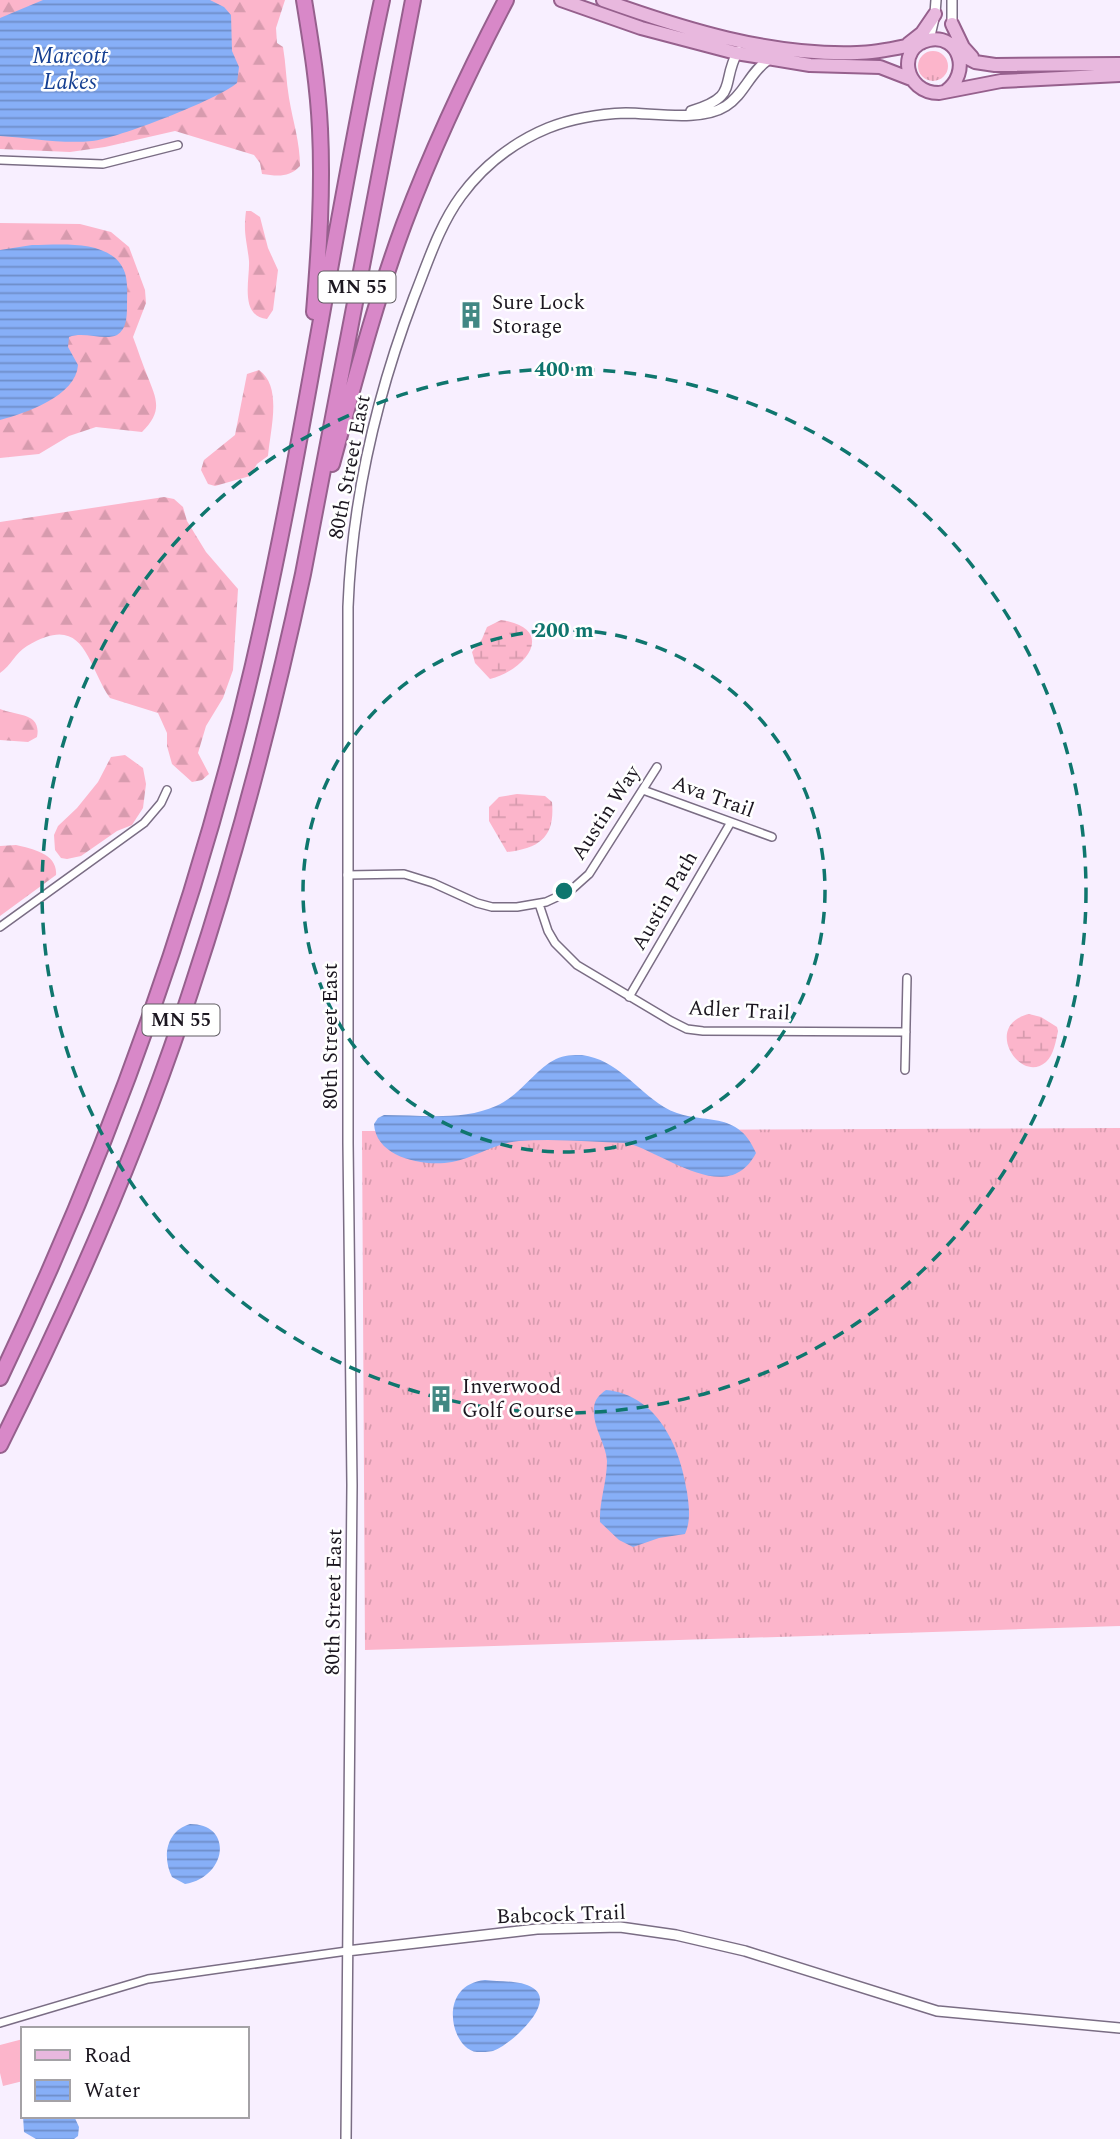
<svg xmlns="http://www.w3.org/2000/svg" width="1120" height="2139" font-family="Spectral,serif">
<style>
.grass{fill:url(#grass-tufts)}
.forest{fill:url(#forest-firs)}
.wetland{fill:url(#wetland-marsh)}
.garden{fill:#fcb5cb}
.water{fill:url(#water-rules)}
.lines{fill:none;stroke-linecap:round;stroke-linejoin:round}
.minor-casing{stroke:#7a6d84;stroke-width:10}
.tertiary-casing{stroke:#7a6d84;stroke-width:12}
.primary-casing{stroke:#96608d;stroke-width:16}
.motorway-casing{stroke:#96608d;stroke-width:18}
.minor{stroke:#fff;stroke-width:7}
.tertiary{stroke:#fff;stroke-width:9}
.primary{stroke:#e8b8de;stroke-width:12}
.motorway{stroke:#d888c8;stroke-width:14}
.ring{fill:none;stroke:#0f766e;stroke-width:3.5;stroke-dasharray:12 9}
.labels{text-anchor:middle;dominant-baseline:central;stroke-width:5;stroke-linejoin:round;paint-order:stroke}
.shield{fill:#fff;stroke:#605d63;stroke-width:2}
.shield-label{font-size:19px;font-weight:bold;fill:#1c1720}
.poi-label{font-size:21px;fill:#1c1720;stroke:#fff;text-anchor:start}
.street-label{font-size:21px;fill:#1c1720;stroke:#fff}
.water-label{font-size:23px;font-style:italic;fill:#164092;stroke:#fff}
.centre{fill:#0f766e;stroke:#fff;stroke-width:3.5}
.ring-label{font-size:21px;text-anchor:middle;font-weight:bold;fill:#0f766e;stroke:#fff;stroke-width:5;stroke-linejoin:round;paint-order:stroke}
</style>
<defs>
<pattern id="grass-tufts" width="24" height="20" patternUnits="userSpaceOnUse" patternTransform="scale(1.75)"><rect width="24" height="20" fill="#fcb5cb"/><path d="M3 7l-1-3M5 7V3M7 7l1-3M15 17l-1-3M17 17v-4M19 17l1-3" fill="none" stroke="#d79bae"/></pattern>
<pattern id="forest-firs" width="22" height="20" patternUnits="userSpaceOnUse" patternTransform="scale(1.75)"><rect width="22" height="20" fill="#fcb5cb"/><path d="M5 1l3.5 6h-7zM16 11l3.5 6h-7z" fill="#d79bae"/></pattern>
<pattern id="wetland-marsh" width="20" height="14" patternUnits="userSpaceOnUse" patternTransform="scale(1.75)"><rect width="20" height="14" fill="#fcb5cb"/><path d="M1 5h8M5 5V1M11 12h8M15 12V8" fill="none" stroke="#d79bae"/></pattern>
<pattern id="water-rules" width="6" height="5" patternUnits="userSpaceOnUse" patternTransform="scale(1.75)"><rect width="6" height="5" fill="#87aff7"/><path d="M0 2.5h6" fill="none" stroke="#6e8dc8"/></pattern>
</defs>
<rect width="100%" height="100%" fill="#f8efff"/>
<!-- grass -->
<path class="grass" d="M918 66a15 15 0 1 1 30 0a15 15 0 1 1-30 0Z
M1120,1128v498l-755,24 -3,-519z"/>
<!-- forest -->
<path class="forest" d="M0,0h285l-9,28 1,15 6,4c3,17 3,34 6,51 4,24 11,44 11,68 -11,12 -23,10 -38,8l-2,-11 -6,-8 -79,-24 -70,16 -35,5 -70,-3z
M246,211h5l9,6 8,31 10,22 -5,40 -6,9c-28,-3 -17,-40 -18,-58 -2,-21 -6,-27 -3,-50z
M0,223l80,1 31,8 18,15 16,43 1,13 -13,34c5,13 9,26 14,38 10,25 16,36 -5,57l-46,-5 -27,9 -30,18 -39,4z
M259,370c24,17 11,60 9,86l-11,8 -7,12 -35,10 -7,-2 -7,-14 3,-10 31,-25 12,-61z
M164,497l10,2 9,8 4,14 19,31 32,37 -5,81 -10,28 -17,28 -8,27 11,21 -7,6 -10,2 -20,-18 -5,-18v-13l-9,-20 -48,-15c-24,-35 -25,-87 -83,-52 -12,7 -16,20 -27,27v-151z
M0,709c16,7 42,3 37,28l-9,5 -28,-2z
M125,755l18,13 3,16 -3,24 -11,17 -15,6 -36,25 -14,3 -6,-1 -6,-8 -1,-15 4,-9 19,-18 21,-26 13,-25z
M16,845c17,4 42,9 40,30l-56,41v-70z"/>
<!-- wetland -->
<path class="wetland" d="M501,620c57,9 25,50 -11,59l-15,-16 -3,-11 10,-13 5,-12z
M517,794l28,2 7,6c3,34 -11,46 -45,50l-18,-31v-14l10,-10z
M1029,1014l12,3 16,10 1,4c-2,9 -4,24 -12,31 -26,23 -64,-37 -17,-48z"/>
<!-- garden -->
<path class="garden" d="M23,2039v42l-20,5 -3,-13v-28z"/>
<!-- water -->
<path class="water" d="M43,0h167l14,7 7,8 1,36 7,16 -2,16c-18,16 -121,56 -145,58 -30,3 -62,-3 -92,-5v-118z
M32,245c28,0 81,-7 93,28 3,10 2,22 2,32 0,10 0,24 -10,30 -13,6 -33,-4 -48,2l-1,10 10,18c-2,31 -52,48 -78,55v-170z
M582,1055c36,5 53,34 82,52 34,21 73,-1 92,46 -28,54 -89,1 -129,-10 -35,-1 -72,-5 -108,-2 -25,2 -44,17 -67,21 -28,5 -76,-4 -78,-38l4,-6 6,-3c36,0 79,6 112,-9 25,-11 39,-37 60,-47 8,-4 17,-4 26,-4z
M606,1390c52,5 74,57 81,102 2,14 4,29 -2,42l-26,4 -26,9 -14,-7 -19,-18c-1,-20 7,-40 7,-61 -1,-18 -15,-34 -13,-54 1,-8 5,-12 12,-17z
M190,1824c44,0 37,53 -5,60l-13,-7c-10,-20 -6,-46 18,-53z
M485,1980c14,2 36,0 48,8 25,15 -24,58 -40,63 -4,1 -11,1 -16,1 -26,-2 -41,-67 8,-72z
M23,2116h51l5,11 -1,9 -4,3h-38l-12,-7z"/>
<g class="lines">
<defs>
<path id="minor" d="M0,160l103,4 75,-19
M643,790l129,47
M347,875l57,-1 29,9 44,20 15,4h25l29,-5 24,-11 19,-17 68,-107
M539,904l9,27 7,12 22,22 94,56 16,8 16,2 203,1
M0,927l144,-104 17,-20 6,-13
M629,997l102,-175
M905,1070l2,-92
M0,2023l148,-44 199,-28"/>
<path id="tertiary" d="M952,0v27
M929,40l6,-26 1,-14
M691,111c49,-15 29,-27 47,-60
M347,1951l190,-22 83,-2 56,8 69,16 192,60 183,17
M346,2139l6,-654 -4,-342v-536c4,-108 28,-210 66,-310 14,-35 25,-71 47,-101 22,-30 53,-54 87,-68 25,-10 51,-14 78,-15 28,0 75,9 100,-7 18,-11 24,-34 42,-46"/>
<path id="primary" d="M561,0l80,28 95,25 74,12 70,2 31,12
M603,0c81,29 167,56 254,53 22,0 43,-6 64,-10
M952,24l11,23 9,10
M908,44l14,-11 13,-19
M958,53l17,9 20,3 125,-1
M946,91c25,-18 14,-57 -17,-51 -33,7 -25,53 10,53l62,-12 119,-6"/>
<path id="motorway" d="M304,0c7,43 14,85 16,129 3,61 -1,122 -6,183
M332,464c22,-80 43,-162 72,-240 29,-77 64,-151 102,-224
M0,1378c109,-228 195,-466 253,-713 51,-220 81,-444 129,-665
M0,1445c74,-148 141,-300 192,-458 45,-136 81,-273 111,-413l110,-574"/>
</defs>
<!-- minor casing -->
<use href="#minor" class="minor-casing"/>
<!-- tertiary casing -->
<use href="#tertiary" class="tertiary-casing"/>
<!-- primary casing -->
<use href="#primary" class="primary-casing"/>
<!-- motorway casing -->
<use href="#motorway" class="motorway-casing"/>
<!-- minor -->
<use href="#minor" class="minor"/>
<!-- tertiary -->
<use href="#tertiary" class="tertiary"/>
<!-- primary -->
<use href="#primary" class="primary"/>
<!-- motorway -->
<use href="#motorway" class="motorway"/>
</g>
<!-- distance rings -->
<g class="ring">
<circle cx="564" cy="891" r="261"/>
<circle cx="564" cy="891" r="522"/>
</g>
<!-- icons -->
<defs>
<symbol id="building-bare" viewBox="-9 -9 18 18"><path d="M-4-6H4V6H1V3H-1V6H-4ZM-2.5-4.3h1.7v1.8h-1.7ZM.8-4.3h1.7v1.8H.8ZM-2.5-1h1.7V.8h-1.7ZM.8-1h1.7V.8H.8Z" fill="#418883" stroke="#fff" stroke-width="2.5" paint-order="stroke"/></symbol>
</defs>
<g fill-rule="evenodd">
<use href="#building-bare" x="452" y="296" width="38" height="38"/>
<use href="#building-bare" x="422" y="1380" width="38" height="38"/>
</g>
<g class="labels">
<!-- shield labels -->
<g class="shield">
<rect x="318.5" y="271.5" width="77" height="31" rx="5"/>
<rect x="142.5" y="1004.5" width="77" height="31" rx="5"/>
</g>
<g class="shield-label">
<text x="357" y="287">MN 55</text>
<text x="181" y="1020">MN 55</text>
</g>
<!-- poi labels -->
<g class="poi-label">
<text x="492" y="303">Sure Lock<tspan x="492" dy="24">Storage</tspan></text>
<text x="462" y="1387">Inverwood<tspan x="462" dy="24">Golf Course</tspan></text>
</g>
<!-- street labels -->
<g class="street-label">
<text transform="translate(350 467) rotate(-79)">80th Street East</text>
<text transform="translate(713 797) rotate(20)">Ava Trail</text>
<text transform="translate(606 813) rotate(-57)">Austin Way</text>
<text transform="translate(665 901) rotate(-60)">Austin Path</text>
<text transform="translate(739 1011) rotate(3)">Adler Trail</text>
<text transform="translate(331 1036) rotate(-90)">80th Street East</text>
<text transform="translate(334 1602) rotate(-89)">80th Street East</text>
<text transform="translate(561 1915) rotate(-2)">Babcock Trail</text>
</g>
<!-- water labels -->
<g class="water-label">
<text x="70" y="56">Marcott<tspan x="70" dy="26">Lakes</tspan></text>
</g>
</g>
<circle cx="564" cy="891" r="10" class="centre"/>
<g class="ring-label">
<text x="564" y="376">400 m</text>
<text x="564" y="637">200 m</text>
</g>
<!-- legend -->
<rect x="21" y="2027" width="228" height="91" fill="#ffffff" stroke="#a4a2a6" stroke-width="2"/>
<rect x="35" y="2050" width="35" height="10" fill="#e8b8de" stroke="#a4a2a6" stroke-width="2"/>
<text x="84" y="2062" font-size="21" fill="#1c1720">Road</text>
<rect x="35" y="2080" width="35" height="21" fill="url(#water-rules)" stroke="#a4a2a6" stroke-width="2"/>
<text x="84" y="2097" font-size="21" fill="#1c1720">Water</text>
</svg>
